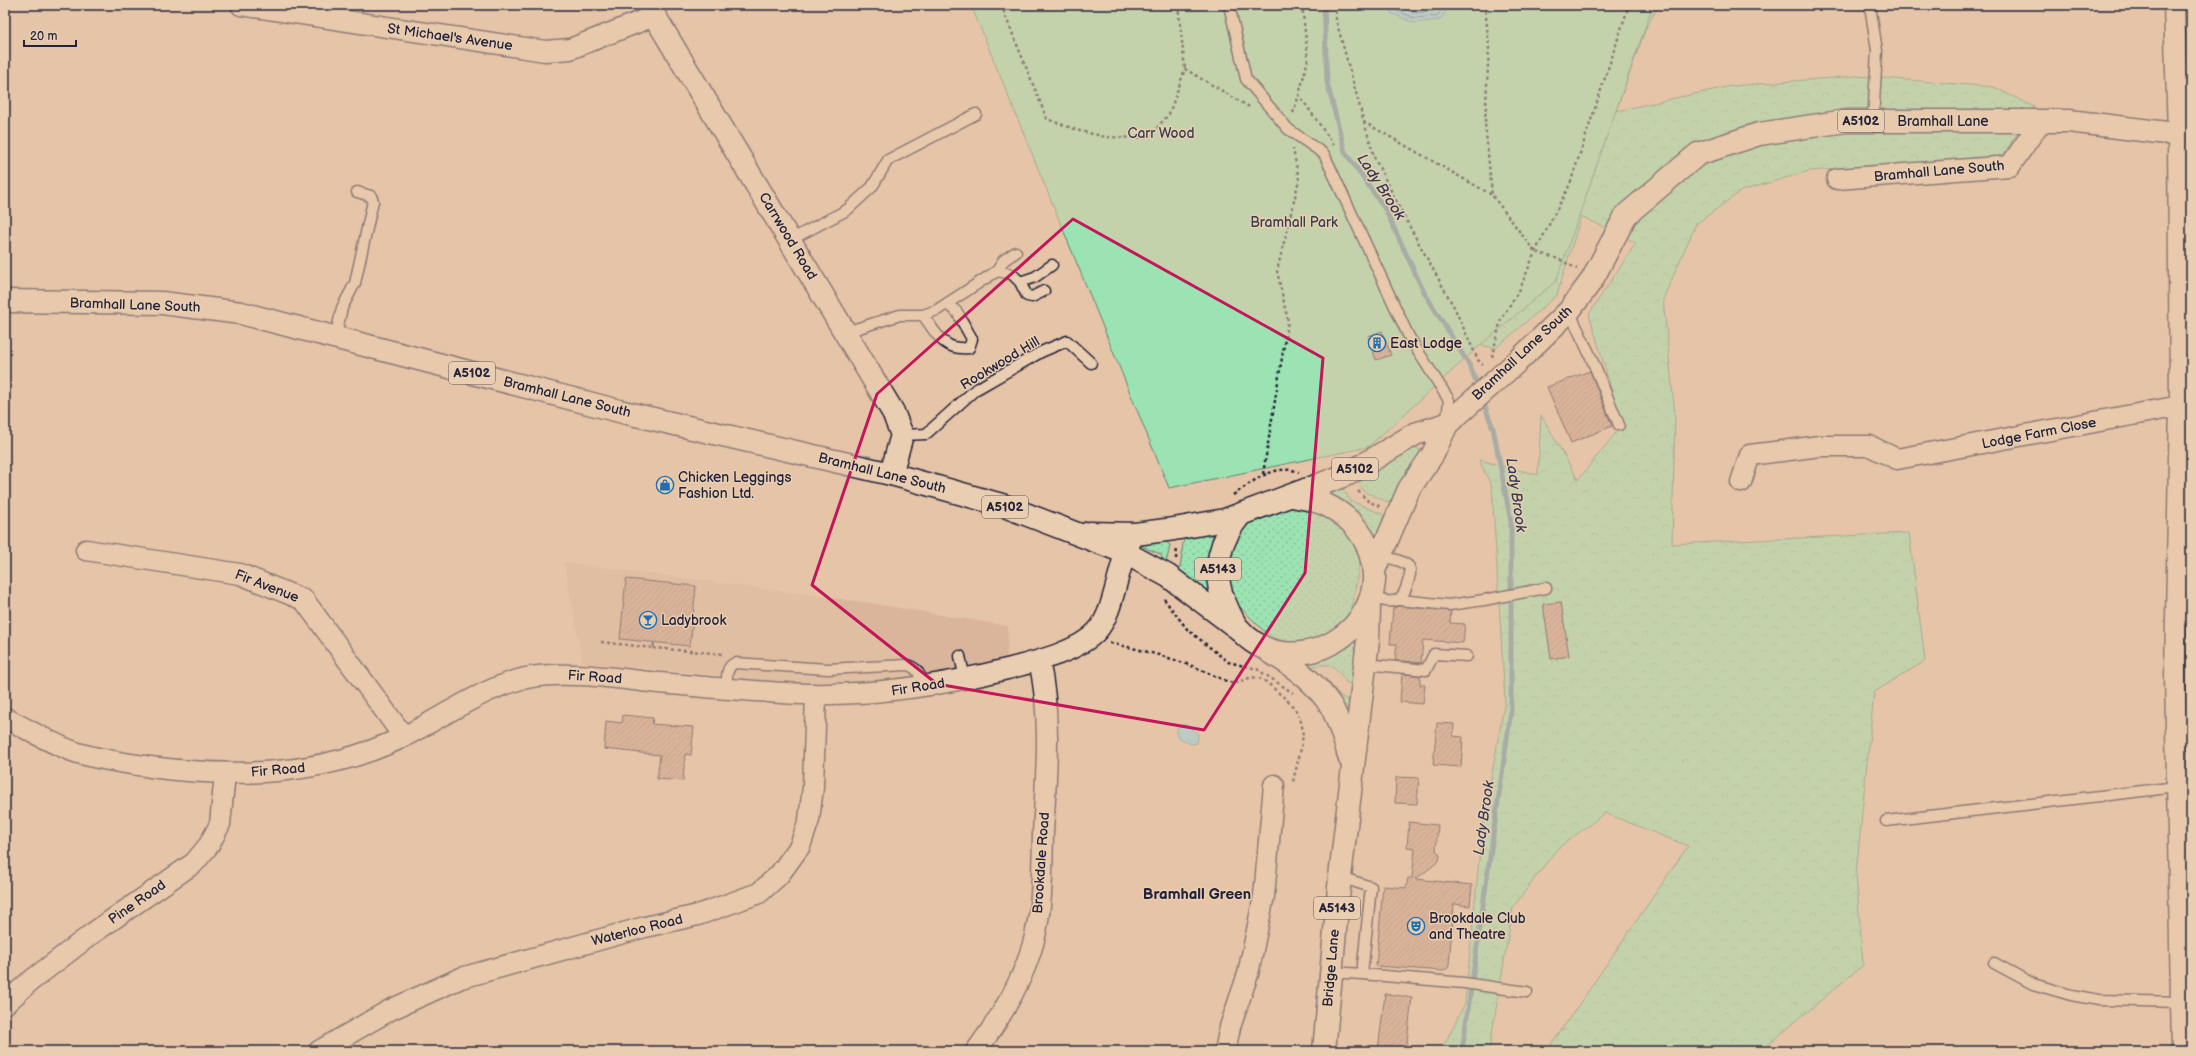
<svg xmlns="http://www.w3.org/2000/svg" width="2196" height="1056" font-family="'Balsamiq Sans',sans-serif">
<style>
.built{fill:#dab59c}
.grass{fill:url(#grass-dots);stroke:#5e8276}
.forest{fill:url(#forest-crowns);stroke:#5e8276}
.park{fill:#9be3b2;stroke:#5e8276}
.water{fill:url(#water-ripples);stroke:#608ea3}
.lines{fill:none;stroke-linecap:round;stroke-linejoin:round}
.shore{stroke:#4c6a81;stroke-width:1}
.stream{stroke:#608ea3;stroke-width:5}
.building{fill:url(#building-hatch);stroke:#22223b}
.lane-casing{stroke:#22223b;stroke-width:13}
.street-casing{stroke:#22223b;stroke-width:23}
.secondary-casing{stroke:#22223b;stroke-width:25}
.primary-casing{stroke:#22223b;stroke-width:25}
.path{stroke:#22223b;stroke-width:2.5;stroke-dasharray:3 3;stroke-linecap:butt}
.lane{stroke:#eaceb1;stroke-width:10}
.street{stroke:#eaceb1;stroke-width:20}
.secondary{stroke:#eaceb1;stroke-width:22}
.primary{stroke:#eaceb1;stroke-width:22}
.marked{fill:none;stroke:#c2185b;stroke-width:3;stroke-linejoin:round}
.labels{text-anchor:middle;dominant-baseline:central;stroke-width:3;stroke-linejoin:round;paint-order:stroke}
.shield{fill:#eaceb1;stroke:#5e565e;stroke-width:1}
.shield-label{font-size:13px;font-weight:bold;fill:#22223b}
.street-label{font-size:14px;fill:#22223b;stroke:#eaceb1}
.park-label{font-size:14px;fill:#343f4d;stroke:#eaceb1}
.poi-label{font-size:14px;fill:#22223b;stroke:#eaceb1;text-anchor:start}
.water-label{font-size:15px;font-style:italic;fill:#323d55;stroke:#eaceb1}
.neighbourhood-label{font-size:15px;font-weight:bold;fill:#22223b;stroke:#eaceb1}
</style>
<defs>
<pattern id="grass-dots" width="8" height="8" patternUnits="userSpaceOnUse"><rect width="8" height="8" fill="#9be3b2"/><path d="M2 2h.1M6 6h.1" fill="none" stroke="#85c29a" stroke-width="1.8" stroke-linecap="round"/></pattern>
<pattern id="forest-crowns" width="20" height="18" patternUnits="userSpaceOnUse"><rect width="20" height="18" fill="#9be3b2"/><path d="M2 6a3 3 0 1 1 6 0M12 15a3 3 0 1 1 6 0" fill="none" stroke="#85c29a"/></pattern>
<pattern id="water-ripples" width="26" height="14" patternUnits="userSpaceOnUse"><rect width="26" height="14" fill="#8ad6e9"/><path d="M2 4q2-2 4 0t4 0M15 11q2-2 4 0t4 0" fill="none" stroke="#77b7c9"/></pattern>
<pattern id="building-hatch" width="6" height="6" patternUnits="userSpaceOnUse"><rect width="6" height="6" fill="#ca9d88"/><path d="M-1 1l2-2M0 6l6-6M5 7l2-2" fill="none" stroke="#a48070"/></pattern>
</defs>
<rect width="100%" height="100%" fill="#e6c4a7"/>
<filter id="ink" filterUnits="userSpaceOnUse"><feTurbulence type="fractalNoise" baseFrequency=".025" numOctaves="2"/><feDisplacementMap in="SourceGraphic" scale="8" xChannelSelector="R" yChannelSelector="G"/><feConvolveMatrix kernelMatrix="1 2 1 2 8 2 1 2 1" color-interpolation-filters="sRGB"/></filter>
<g filter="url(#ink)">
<!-- built -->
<path class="built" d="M564,562l306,41 138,23 -1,34 -34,10 -125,15h-64l-42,-5v-3l-159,-14z"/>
<!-- grass -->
<path class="grass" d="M1413,443l10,11 -14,16 -19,33 -25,-11 -8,-11z
M1340,485l11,16 31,13 3,5 -9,21 -19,-28 -29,-21z
M1296,505l35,7 28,36 1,12 -8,48 -10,15 -15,11 -16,6 -21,2 -17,-4 -11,-9 -26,-26 -7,-12 -3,-37 22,-33z
M1210,533l3,3 -7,33 5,27 -33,-23c5,-10 3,-31 7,-35z
M1164,540l6,5 -4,19 -6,-10 -21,-9v-4z
M1354,638l2,5 -3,41 -6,-1c-13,-19 -15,-21 -37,-16l-3,-4z
M1326,679l14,17 12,7 -2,18 -26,-40z"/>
<!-- forest -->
<path class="forest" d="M1378,5h281l-13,23 -30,83 115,-25 126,-10 137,11 40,20 -32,50 -193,14 -68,20 -45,33 -33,75 12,116 -3,129 237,-11 16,128 -51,31 -18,182 7,91 -99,83 -6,3h-211l141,-205 -83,-33 -48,36 -44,58 -24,144h-48l24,-48 17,-173 23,-129 -13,-214 -13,-27 59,15 3,-60 37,65 44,-55 -33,-111 47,-71 -55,-27 -24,79 -61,53 -25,-4 -103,103z"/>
<!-- park -->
<path class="park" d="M971,5h682l-97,276 -79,67 -109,99 -199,41z"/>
<!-- water -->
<path class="water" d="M1389,5h61l-10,15 -26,3 -23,-10z
M1183,725l5,1 10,8 -1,9 -6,1 -13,-7 -2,-4 2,-6z"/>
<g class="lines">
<!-- shore -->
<path class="shore" d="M1393,5l2,5 20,8 22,-2 8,-11
M1398,5l17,8 19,-2 5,-6"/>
<!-- stream -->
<path class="stream" d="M1324,5l3,77 18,70 40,57 39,83 47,76 7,20
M1462,1051l49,-340v-189l-18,-94 -11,-29"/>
</g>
<!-- building -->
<path class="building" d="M1382,331l9,24 -15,5 -8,-24z
M1590,371l22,55 -41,17 -24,-56z
M626,579l70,7 -6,60 -70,-7z
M1561,602l8,54 -18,3 -8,-55z
M1399,606l52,5 -1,12 15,1 -2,19 -40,-3 -2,23 -26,-3 2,-16h-7l3,-36z
M1402,674l18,2v9h5l-2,19 -23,-2z
M623,715l30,3 -1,6 42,3 -3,28 -6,-1 -2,27 -26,-2 3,-24 -56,-6 2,-28 16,2z
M1437,723l17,1 -1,12 10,1 -2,30 -28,-2z
M1396,777l23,1 -2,26 -22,-1z
M1409,822l29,3 -2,25 4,5 -1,6 -23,18 56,6 -2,21 -16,-2 -5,60 -1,4 -5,3 -67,-5 7,-80 23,2 2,-10h4l3,-30 -8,-1z
M1385,994l27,3 -6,54 -28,-1z"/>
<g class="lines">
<defs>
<path id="lane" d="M1229,5l17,74 42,50 36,25 85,183 40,63 -2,21
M1870,5l7,46 -4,70
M790,240l57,-30 25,-23 16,-27 88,-46
M997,271l7,-11 12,-8
M1020,282l7,14 5,1 12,-6
M1569,311l21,44 29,70
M923,315c13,18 20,36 46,33l3,-9 -15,-27 -10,-8
M846,332l54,-17h23l14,-5 60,-39 15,3 8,8 15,-5 17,-12
M335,338l7,-30 13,-25 18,-82 -2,-5 -14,-4
M902,435l24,-1 49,-44 66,-38 26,-11 24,22
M1370,598c22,4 31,9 38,-16 1,-4 4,-10 1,-15 -5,-7 -21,-9 -29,-11
M1400,600l49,5 35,-5 62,-12
M960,656l5,23
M1365,664l61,6 8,-16 33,2
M727,688c0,-8 -2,-21 8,-25l93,6 79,-4c12,3 13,11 17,22
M1886,821l291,-34
M1994,963l39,21 38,11 28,5 82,2
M1331,972l31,2 9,-87 -31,-10
M1362,974l102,9 63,9"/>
<path id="street" d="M241,5l304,46 25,-2 84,-33
M2174,5l4,129 2,272 -5,267 7,378
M1837,179l173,-13 31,-45
M1741,482l9,-27 70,-9h50l27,13 283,-53 11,2
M86,550l154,24 64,26 100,137
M5,718c23,11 48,27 73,35 24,7 48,10 72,14 86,11 170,9 249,-28 42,-20 94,-59 140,-63 37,-4 75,2 111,6 39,4 79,7 118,10 81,7 160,-3 239,-23 27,-7 71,-17 90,-38 18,-19 20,-67 35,-92
M5,1004l23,-21 65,-50 101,-70 15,-18 11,-21 5,-50
M319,1051l71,-41 71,-32 184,-51 53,-12 61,-22 20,-18 21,-29 9,-26 4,-33 3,-92
M976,1051c24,-32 46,-68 57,-107 10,-36 9,-74 10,-111 3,-57 9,-116 -4,-172
M1225,1051l5,-24 18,-53 16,-78 10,-111"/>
<path id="secondary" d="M648,5l245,407 9,23 -11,39"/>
<path id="primary" d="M5,301l157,2 79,10 382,99 268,62 111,31 122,47 44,24 68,51
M1241,514c-21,25 -30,56 -17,87 4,8 8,20 14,27 52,62 158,1 132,-75 -7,-22 -25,-40 -46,-49 -10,-5 -22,-6 -32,-8
M1089,533l46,1 39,-5 51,-9 123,-46 67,-40 32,-10
M1375,568l34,-79 24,-35 14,-30 73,-65 49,-48 23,-31 34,-65 72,-61 61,-20 87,-13h223l122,15
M1271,653c23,13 45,30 60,53 9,16 14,36 19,53
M1324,1051l16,-174 28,-237 1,-34"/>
</defs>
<!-- lane casing -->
<use href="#lane" class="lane-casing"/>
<!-- street casing -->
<use href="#street" class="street-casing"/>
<!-- secondary casing -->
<use href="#secondary" class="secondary-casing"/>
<!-- primary casing -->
<use href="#primary" class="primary-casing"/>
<!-- path -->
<path class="path" d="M1001,5l46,114 33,12 26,6 42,1 21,-24 16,-45 66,39
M1178,5l7,64
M1302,5l6,54 -9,36 35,50
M1335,5l1,15 28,102 128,73
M1485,5l4,42 -4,76 7,72 43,57 24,7 18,10
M1293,113l6,-18
M1364,122l11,37 31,61 48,87 24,53 5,5
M1492,357l9,-38 19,-30 15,-37 35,-68 59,-179
M1263,474l25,-153 -11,-50 22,-91 -6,-31
M1358,491l10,10 13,6
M1233,495c19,-13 41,-32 66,-23
M1176,559l1,-11
M1164,599l23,30 41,33 29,7 36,24
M601,642l52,6 1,-5
M1110,643c28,6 55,13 82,23 13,5 24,11 37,16 10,3 19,-7 29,-4 8,2 16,11 22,16 35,28 21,50 13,88
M653,648l70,6"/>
<!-- lane -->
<use href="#lane" class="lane"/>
<!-- street -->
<use href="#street" class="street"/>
<!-- secondary -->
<use href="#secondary" class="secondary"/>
<!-- primary -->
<use href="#primary" class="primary"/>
</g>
</g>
<!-- marked area -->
<path d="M0 0H2196V1056H0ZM1073,219l250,139 -18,215 -101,157 -267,-46 -125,-99 65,-191z" fill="#e6c4a7" fill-opacity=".55" fill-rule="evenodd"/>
<path class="marked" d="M1073,219l250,139 -18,215 -101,157 -267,-46 -125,-99 65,-191z"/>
<!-- icons -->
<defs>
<symbol id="building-ring" viewBox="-11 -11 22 22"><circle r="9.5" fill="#eaceb1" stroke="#1f6fb2" stroke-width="1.5"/><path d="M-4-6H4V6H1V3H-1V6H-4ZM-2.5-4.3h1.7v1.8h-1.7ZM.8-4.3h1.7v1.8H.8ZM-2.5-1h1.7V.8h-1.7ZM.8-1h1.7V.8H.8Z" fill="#1f6fb2"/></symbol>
<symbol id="shop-ring" viewBox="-11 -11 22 22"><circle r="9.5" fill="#eaceb1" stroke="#1f6fb2" stroke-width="1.5"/><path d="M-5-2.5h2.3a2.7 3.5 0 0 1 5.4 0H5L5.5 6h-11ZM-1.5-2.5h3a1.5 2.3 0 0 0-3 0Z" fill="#1f6fb2"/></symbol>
<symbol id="bar-ring" viewBox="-11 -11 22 22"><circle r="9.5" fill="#eaceb1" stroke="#1f6fb2" stroke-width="1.5"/><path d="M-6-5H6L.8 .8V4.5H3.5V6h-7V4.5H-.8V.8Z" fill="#1f6fb2"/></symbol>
<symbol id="theatre-ring" viewBox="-11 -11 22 22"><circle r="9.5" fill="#eaceb1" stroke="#1f6fb2" stroke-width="1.5"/><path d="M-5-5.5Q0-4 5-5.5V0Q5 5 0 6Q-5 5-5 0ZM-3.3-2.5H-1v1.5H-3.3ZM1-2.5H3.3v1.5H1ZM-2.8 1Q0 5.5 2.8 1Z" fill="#1f6fb2"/></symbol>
</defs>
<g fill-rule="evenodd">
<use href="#building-ring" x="1367" y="333" width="20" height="20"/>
<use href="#shop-ring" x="655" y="475" width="20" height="20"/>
<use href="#bar-ring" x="638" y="610" width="20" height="20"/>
<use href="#theatre-ring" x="1406" y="916" width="20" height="20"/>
</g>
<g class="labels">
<!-- shield labels -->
<g class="shield">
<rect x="1838" y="110" width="46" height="22" rx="3"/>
<rect x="449" y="362" width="46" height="22" rx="3"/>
<rect x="1332" y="458" width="46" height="22" rx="3"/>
<rect x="982" y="496" width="46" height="22" rx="3"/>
<rect x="1195" y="558" width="46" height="22" rx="3"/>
<rect x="1314" y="897" width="46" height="22" rx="3"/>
</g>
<g class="shield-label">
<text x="1861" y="121">A5102</text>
<text x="472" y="373">A5102</text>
<text x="1355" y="469">A5102</text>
<text x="1005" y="507">A5102</text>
<text x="1218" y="569">A5143</text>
<text x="1337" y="908">A5143</text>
</g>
<!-- street labels -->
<g class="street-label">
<text transform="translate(450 37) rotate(8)">St Michael's Avenue</text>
<text x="1943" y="121">Bramhall Lane</text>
<text transform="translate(1939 171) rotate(-5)">Bramhall Lane South</text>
<text transform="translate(788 236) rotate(59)">Carrwood Road</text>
<text transform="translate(135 305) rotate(2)">Bramhall Lane South</text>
<text transform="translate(1522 353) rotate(-43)">Bramhall Lane South</text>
<text transform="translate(1000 363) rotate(-31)">Rookwood Hill</text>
<text transform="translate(567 397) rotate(14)">Bramhall Lane South</text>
<text transform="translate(2039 433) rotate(-11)">Lodge Farm Close</text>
<text transform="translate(882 473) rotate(14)">Bramhall Lane South</text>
<text transform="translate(267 586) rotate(21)">Fir Avenue</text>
<text transform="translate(595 677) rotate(4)">Fir Road</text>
<text transform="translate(918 687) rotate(-9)">Fir Road</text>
<text transform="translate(278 770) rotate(-5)">Fir Road</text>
<text transform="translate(1041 863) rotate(-86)">Brookdale Road</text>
<text transform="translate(137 902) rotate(-35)">Pine Road</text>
<text transform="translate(637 930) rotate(-14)">Waterloo Road</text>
<text transform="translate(1331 968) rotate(-85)">Bridge Lane</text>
</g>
<!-- park labels -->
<g class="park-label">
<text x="1161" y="133">Carr Wood</text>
<text x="1294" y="222">Bramhall Park</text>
</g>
<!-- poi labels -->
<g class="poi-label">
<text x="1390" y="343">East Lodge</text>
<text x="678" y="477">Chicken Leggings<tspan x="678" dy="16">Fashion Ltd.</tspan></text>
<text x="661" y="620">Ladybrook</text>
<text x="1429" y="918">Brookdale Club<tspan x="1429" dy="16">and Theatre</tspan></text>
</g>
<!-- water labels -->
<g class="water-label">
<text transform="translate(1381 187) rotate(57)">Lady Brook</text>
<text transform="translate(1516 495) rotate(82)">Lady Brook</text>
<text transform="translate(1484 818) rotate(-82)">Lady Brook</text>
</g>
<!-- neighbourhood labels -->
<g class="neighbourhood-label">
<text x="1197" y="894">Bramhall Green</text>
</g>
</g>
<!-- margin -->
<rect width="2196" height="1056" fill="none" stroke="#eaceb1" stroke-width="20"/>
<rect x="10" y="10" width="2176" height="1036" fill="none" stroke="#22223b" stroke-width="1.5" filter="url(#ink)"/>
<!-- scale -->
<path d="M24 40v6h52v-6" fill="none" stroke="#22223b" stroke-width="2"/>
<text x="30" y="40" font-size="12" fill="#22223b" stroke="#eaceb1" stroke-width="3" paint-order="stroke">20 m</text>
</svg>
